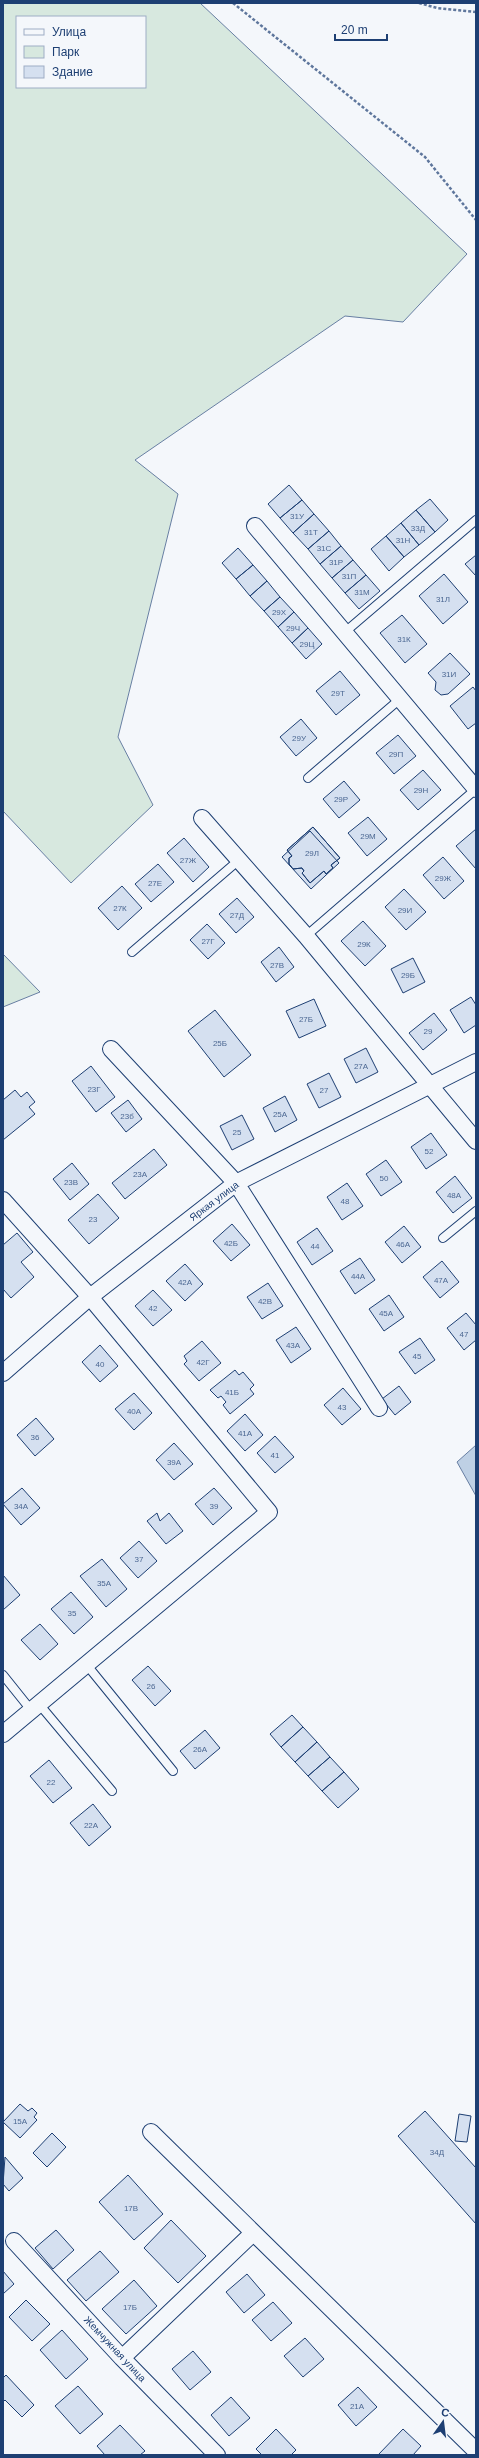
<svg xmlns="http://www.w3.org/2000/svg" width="479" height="2458" font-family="Helvetica,sans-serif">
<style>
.green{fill:#d7e8df;stroke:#687fa3;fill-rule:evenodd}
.water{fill:#bed0e5;stroke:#687fa3}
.building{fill:#d5e0f0;stroke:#1d3f73}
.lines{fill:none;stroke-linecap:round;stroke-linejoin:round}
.service-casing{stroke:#1d3f73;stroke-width:10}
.minor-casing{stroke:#1d3f73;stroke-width:18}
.path{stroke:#5e769c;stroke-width:2.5;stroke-dasharray:3 2;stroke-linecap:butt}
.service{stroke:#f4f7fb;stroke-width:8}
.minor{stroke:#f4f7fb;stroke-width:16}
.labels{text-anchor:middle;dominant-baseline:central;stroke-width:3;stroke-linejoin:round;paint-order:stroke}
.number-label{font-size:8px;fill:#4b6792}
.street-label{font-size:10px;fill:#1d3f73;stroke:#f4f7fb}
</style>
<rect width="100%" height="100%" fill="#f4f7fb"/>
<!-- green -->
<path class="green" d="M3,3h197l267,251 -64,68 -58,-6 -210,144 43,34 -60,243 35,68 -82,78 -68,-72zM17,17h128v70h-128z
M3,954l37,38 -37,15z"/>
<!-- water -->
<path class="water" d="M476,1445v51l-19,-34z"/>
<!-- building -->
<path class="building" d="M289,485l13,15 -22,18 -12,-14z
M430,499l18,21 -13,12 -19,-22z
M302,500l12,14 -21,19 -13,-15z
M416,510l19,22 -16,13 -18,-22z
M314,514l15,17 -21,18 -15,-16z
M401,523l18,22 -15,12 -18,-21z
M329,531l12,15 -21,18 -12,-15z
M386,536l18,21 -15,14 -18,-22z
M341,546l12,14 -21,18 -12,-14z
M238,548l15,17 -17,14 -14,-16z
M476,555v21l-11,-12z
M353,560l13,15 -21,18 -13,-15z
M253,565l14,16 -17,15 -14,-17z
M444,574l24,28 -25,22 -24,-28z
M366,575l14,16 -21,18 -14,-16z
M267,581l13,16 -16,14 -14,-15z
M280,597l14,15 -16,15 -14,-16z
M294,612l14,16 -16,15 -14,-16z
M402,615l25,29 -22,19 -25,-30z
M308,628l14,16 -16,15 -14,-16z
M450,653l20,21 -22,20 -7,1 -6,-5 1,-8 -8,-9z
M340,671l20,24 -24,20 -20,-24z
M473,687l3,4v32l-8,6 -18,-23z
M301,719l16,19 -21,18 -16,-19z
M398,735l18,21 -22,18 -18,-21z
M423,770l18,20 -23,20 -18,-20z
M344,781l16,19 -21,18 -16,-19z
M368,817l19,22 -20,17 -19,-23z
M313,827l27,31 -9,7 2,3 -7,6 -2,-3 -14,12 -8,-10 2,-2 -2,-3 -9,1 -4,-5v-6l3,-2 -5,-6z
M313,827l27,31 -9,7 2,3 -7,6 -2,-3 -14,12 -8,-10 2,-2 -2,-3 -9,1 -4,-5v-6l3,-2 -5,-6z
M476,829v40l-20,-23z
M310,831l29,32 -28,26 -29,-32z
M184,838l25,29 -16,15 -26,-29z
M443,857l21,24 -20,18 -21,-24z
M158,864l16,18 -23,20 -16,-18z
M122,886l20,22 -24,22 -20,-22z
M404,889l22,23 -20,18 -21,-23z
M237,898l17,19 -18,16 -17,-19z
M363,921l23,25 -21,20 -24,-25z
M207,924l18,19 -17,16 -18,-19z
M279,947l15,20 -18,15 -15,-20z
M413,958l12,24 -22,11 -12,-24z
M471,997l5,8v20l-12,8 -14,-23z
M314,999l12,27 -27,12 -13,-27z
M215,1010l36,45 -27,22 -36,-46z
M434,1013l13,17 -24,20 -14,-17z
M366,1048l12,24 -22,11 -12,-24z
M91,1066l24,31 -19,15 -24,-31z
M329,1073l12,24 -22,11 -12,-24z
M15,1090l6,7 6,-5 8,10 -6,5 6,7 -32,26v-40z
M285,1096l12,24 -22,12 -12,-24z
M128,1100l14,19 -16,13 -15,-19z
M242,1115l12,24 -22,11 -12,-24z
M431,1133l16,22 -21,14 -15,-22z
M154,1149l13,16 -42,34 -13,-16z
M386,1160l16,22 -21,14 -15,-22z
M72,1163l17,21 -19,16 -17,-21z
M455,1176l17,22 -19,15 -17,-21z
M347,1183l16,23 -21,14 -15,-23z
M98,1194l21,24 -30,26 -21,-24z
M232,1224l18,21 -19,16 -18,-20z
M404,1226l17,21 -19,16 -17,-21z
M317,1228l16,23 -21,14 -15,-23z
M17,1233l16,19 -12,10 13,15 -23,21 -8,-9v-44z
M360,1258l15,22 -20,14 -15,-23z
M442,1261l17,21 -19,16 -17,-21z
M185,1264l18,20 -18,17 -19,-20z
M268,1283l15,23 -21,13 -15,-22z
M153,1290l19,20 -19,16 -18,-20z
M389,1295l15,22 -20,14 -15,-22z
M466,1313l10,12v15l-12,10 -17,-22z
M296,1327l15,22 -20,14 -15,-23z
M420,1338l15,22 -20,14 -16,-22z
M202,1341l19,22 -22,18 -15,-17 3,-3 -3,-5z
M100,1345l18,21 -18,16 -18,-20z
M235,1370l4,5 4,-3 11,13 -4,4 4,5 -24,20 -7,-9 3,-3 -5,-6 -3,2 -8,-8z
M399,1386l12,16 -16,13 -13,-16z
M343,1388l18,21 -19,16 -18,-20z
M134,1393l18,20 -18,17 -19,-21z
M245,1414l18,21 -18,16 -18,-20z
M36,1418l18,21 -19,17 -18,-21z
M275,1436l19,21 -19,16 -18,-20z
M174,1443l19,21 -19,16 -18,-20z
M22,1488l18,20 -19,17 -18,-21z
M214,1488l18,20 -19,17 -18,-21z
M157,1513l3,8 9,-8 14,18 -17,13 -19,-23z
M139,1541l18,20 -19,17 -18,-20z
M102,1559l25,30 -21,18 -26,-31z
M3,1575l17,20 -17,15z
M71,1592l22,25 -19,17 -23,-25z
M40,1624l18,20 -18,16 -19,-20z
M148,1666l23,25 -16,15 -23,-26z
M292,1715l11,12 -22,20 -11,-13z
M303,1727l14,15 -22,20 -14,-15z
M205,1730l15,18 -25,21 -15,-18z
M317,1742l13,15 -22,19 -13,-14z
M330,1757l14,15 -22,19 -14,-15z
M49,1760l23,28 -19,15 -23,-27z
M344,1772l15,17 -21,19 -16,-17z
M93,1804l18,23 -22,19 -19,-23z
M20,2104l8,7 4,-3 5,5 -3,4 3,3 -17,18 -17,-16z
M425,2111l51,57v56l-78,-88z
M459,2114l12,2 -4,26 -12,-1z
M52,2133l14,14 -19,20 -14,-14z
M5,2157l18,21 -14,13 -6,-7z
M128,2175l35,39 -29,26 -35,-38z
M171,2220l35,36 -28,27 -34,-35z
M56,2230l18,20 -21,19 -18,-21z
M100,2251l19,21 -33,29 -19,-21z
M3,2271l11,13 -11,10z
M247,2274l18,21 -21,18 -18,-21z
M134,2280l23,26 -31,28 -24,-25z
M26,2300l24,24 -18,17 -23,-24z
M273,2302l19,21 -21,18 -19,-21z
M62,2330l26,29 -22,20 -26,-29z
M305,2338l19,21 -21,18 -19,-21z
M193,2351l18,21 -21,18 -18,-21z
M6,2375l28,30 -12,12 -17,-17 -2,2v-24z
M78,2386l25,28 -23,20 -25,-28z
M358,2387l19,20 -21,19 -18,-21z
M231,2397l19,21 -21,18 -18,-21z
M120,2425l25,26 -5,4h-35l-8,-9z
M276,2429l20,21 -5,5h-29l-6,-6z
M403,2429l18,17 -8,9h-35z"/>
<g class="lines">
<defs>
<path id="service" d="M345,632l131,-112
M308,778l92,-79
M306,936l170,-147
M132,952l107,-92
M443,1238l33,-27
M86,1664l87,107
M3,1675l28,35
M39,1704l73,87"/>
<path id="minor" d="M255,526l221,263
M202,818l104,118 170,205
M111,1049l125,134 143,225
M3,1200l87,97 179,215 -266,222
M3,1373l87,-76 146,-114 240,-121
M151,2132l325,319
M14,2241l108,117 95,97
M122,2358l131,-125"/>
</defs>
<!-- service casing -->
<use href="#service" class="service-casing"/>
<!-- minor casing -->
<use href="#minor" class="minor-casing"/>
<!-- path -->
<path class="path" d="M233,3l192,154 51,63
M419,3l18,5 39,4"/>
<!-- service -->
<use href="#service" class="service"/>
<!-- minor -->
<use href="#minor" class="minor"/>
</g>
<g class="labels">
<!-- number labels -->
<g class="number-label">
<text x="297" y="516">31У</text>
<text x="418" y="528">33Д</text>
<text x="311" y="532">31Т</text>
<text x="403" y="540">31Н</text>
<text x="324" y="548">31С</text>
<text x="336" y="562">31Р</text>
<text x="349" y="576">31П</text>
<text x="362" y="592">31М</text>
<text x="443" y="599">31Л</text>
<text x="279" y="612">29Х</text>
<text x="293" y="628">29Ч</text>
<text x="404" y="639">31К</text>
<text x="307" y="644">29Ц</text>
<text x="449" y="674">31И</text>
<text x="338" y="693">29Т</text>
<text x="299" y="738">29У</text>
<text x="396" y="754">29П</text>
<text x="421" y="790">29Н</text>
<text x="341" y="799">29Р</text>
<text x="368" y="836">29М</text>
<text x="312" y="853">29Л</text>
<text x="188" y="860">27Ж</text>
<text x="443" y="878">29Ж</text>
<text x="155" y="883">27Е</text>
<text x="120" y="908">27К</text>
<text x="405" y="910">29И</text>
<text x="237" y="915">27Д</text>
<text x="208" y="941">27Г</text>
<text x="364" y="944">29К</text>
<text x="277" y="965">27В</text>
<text x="408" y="975">29Б</text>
<text x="306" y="1019">27Б</text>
<text x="428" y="1031">29</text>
<text x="220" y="1043">25Б</text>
<text x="361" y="1066">27А</text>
<text x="94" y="1089">23Г</text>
<text x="324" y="1090">27</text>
<text x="280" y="1114">25А</text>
<text x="127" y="1116">23б</text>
<text x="237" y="1132">25</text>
<text x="429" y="1151">52</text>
<text x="140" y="1174">23А</text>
<text x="384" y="1178">50</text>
<text x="71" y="1182">23В</text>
<text x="454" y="1195">48А</text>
<text x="345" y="1201">48</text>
<text x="93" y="1219">23</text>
<text x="231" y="1243">42Б</text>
<text x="403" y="1244">46А</text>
<text x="315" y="1246">44</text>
<text x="358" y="1276">44А</text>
<text x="441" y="1280">47А</text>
<text x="185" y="1282">42А</text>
<text x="265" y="1301">42В</text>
<text x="153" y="1308">42</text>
<text x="386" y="1313">45А</text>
<text x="464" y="1334">47</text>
<text x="293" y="1345">43А</text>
<text x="417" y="1356">45</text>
<text x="203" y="1362">42Г</text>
<text x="100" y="1364">40</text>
<text x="232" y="1392">41Б</text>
<text x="342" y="1407">43</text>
<text x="134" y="1411">40А</text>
<text x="245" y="1433">41А</text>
<text x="35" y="1437">36</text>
<text x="275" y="1455">41</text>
<text x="174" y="1462">39А</text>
<text x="21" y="1506">34А</text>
<text x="214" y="1506">39</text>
<text x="139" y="1559">37</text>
<text x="104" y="1583">35А</text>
<text x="72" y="1613">35</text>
<text x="151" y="1686">26</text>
<text x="200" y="1749">26А</text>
<text x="51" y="1782">22</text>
<text x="91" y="1825">22А</text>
<text x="20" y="2121">15А</text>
<text x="437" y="2152">34Д</text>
<text x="131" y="2208">17В</text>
<text x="130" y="2307">17Б</text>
<text x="357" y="2406">21А</text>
</g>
<!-- street labels -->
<g class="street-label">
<text transform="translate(214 1201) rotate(-37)">Яркая улица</text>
<text transform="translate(115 2349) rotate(47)">Жемчужная улица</text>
</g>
</g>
<!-- border -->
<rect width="479" height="2458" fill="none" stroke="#1d3f73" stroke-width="8"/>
<!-- legend -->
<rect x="16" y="16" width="130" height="72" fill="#f4f7fb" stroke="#9eadc5"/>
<rect x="24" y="29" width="20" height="6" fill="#f4f7fb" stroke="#9eadc5"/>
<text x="52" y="36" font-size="12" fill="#1d3f73">Улица</text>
<rect x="24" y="46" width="20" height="12" fill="#d7e8df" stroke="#9eadc5"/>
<text x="52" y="56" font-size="12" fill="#1d3f73">Парк</text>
<rect x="24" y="66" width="20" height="12" fill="#d5e0f0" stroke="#9eadc5"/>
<text x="52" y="76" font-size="12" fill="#1d3f73">Здание</text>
<!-- north arrow -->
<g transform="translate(443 2422) rotate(14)" stroke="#f4f7fb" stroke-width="3" paint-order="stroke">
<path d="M0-3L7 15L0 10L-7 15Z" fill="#1d3f73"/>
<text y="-6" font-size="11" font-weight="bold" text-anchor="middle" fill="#1d3f73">С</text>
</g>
<!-- scale -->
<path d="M335 34v6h52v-6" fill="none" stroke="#1d3f73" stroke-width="2"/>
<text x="341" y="34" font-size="12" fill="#1d3f73" stroke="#f4f7fb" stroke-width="3" paint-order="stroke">20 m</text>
</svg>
